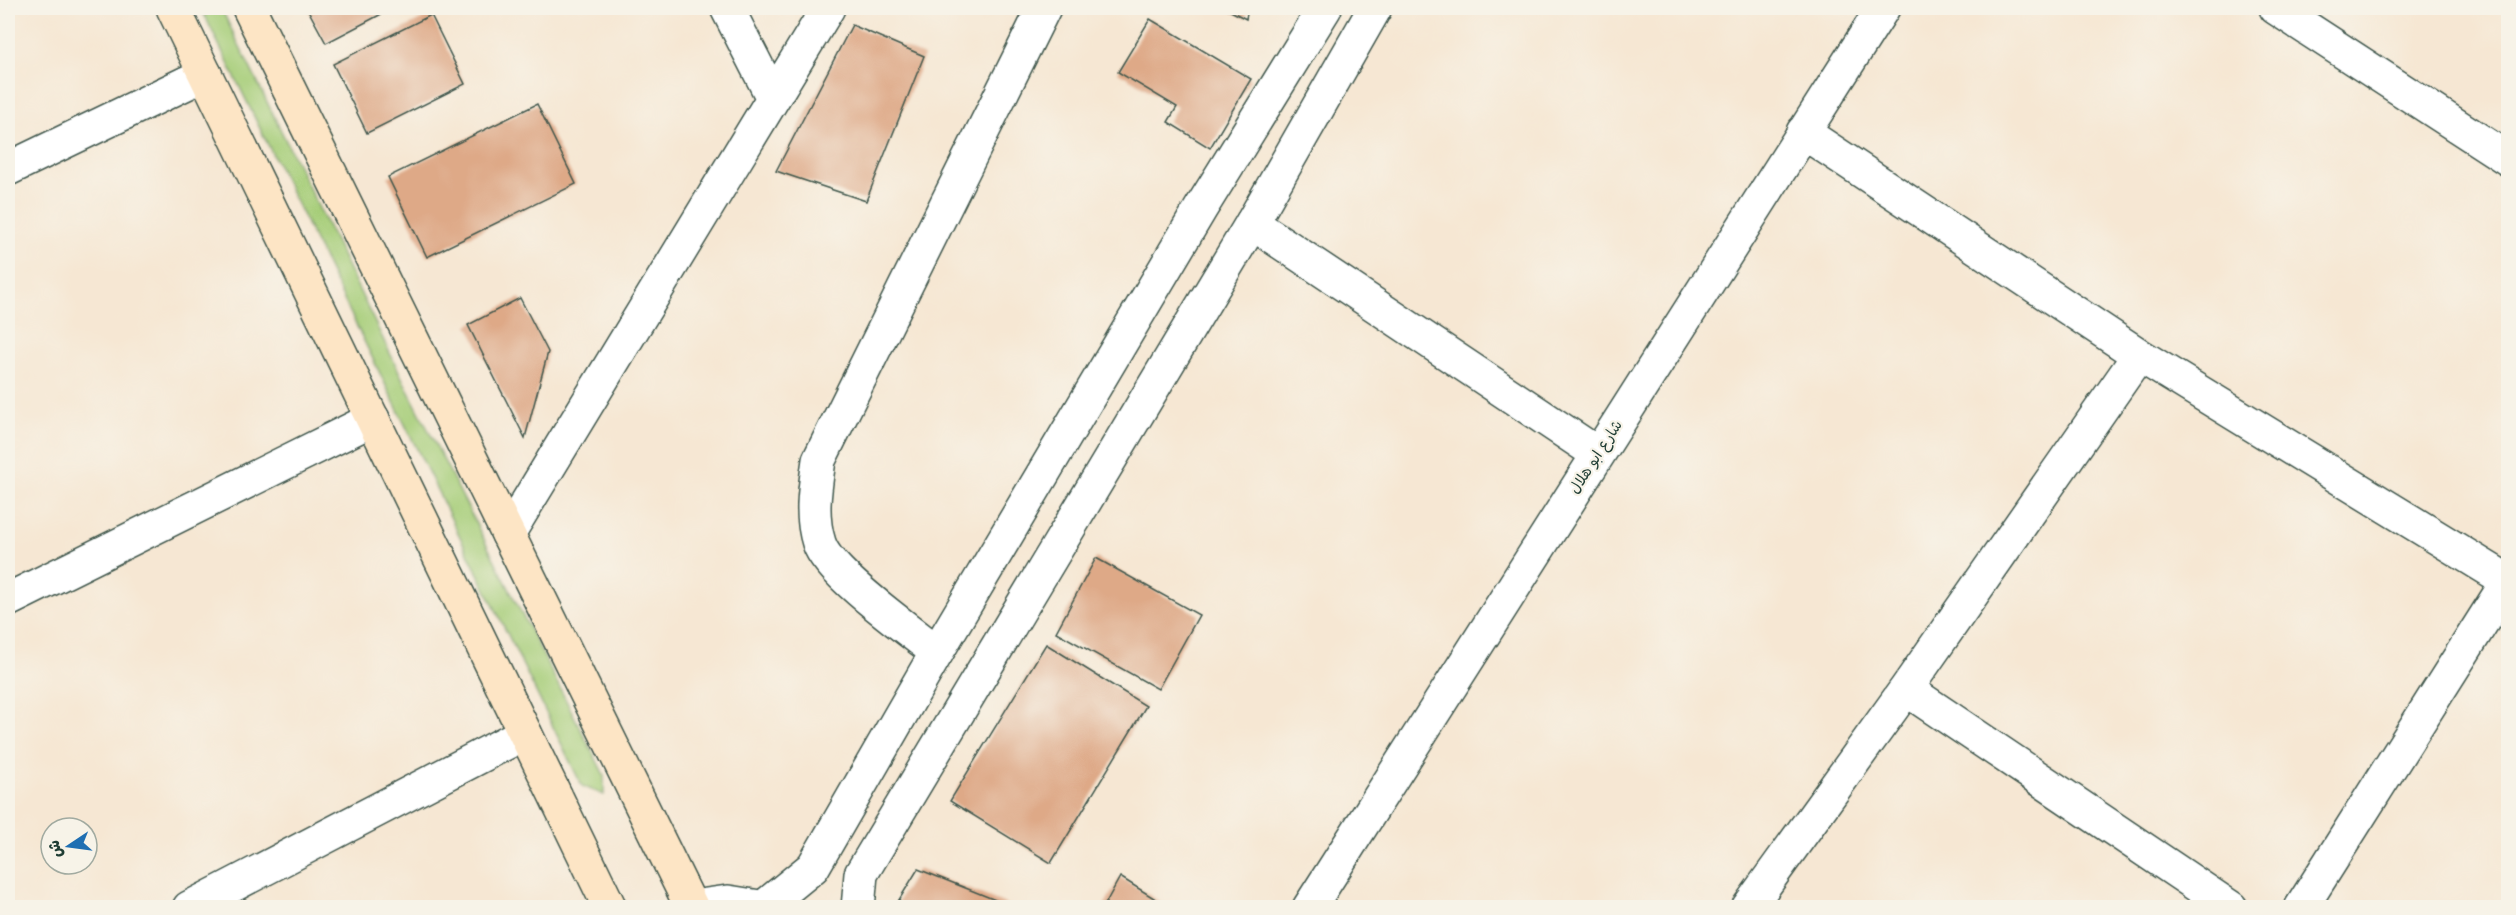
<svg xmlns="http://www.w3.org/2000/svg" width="2516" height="915" font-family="'Balsamiq Sans','Playpen Sans Arabic',sans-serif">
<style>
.green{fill:#a6cd78;stroke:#628556;stroke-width:1.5}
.building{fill:#dea987}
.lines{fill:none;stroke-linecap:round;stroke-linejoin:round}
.minor-casing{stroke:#3f564c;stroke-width:36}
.tertiary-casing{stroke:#3f564c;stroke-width:36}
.secondary-casing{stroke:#3f564c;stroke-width:36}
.minor{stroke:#fff;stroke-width:33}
.tertiary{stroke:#fff;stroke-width:33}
.secondary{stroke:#fde5c5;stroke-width:33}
.labels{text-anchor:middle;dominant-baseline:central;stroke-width:4.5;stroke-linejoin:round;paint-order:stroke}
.street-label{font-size:15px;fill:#1f3d34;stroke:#f7f3e8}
</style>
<rect width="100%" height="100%" fill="#f7f3e8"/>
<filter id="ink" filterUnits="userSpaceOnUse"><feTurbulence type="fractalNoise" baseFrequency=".0167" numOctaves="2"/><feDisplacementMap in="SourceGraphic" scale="12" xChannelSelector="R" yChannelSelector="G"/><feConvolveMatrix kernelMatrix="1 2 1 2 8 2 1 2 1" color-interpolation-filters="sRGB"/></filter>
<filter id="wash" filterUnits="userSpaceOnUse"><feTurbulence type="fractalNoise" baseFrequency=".008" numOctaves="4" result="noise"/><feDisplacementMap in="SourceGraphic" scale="24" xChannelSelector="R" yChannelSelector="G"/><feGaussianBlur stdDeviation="1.35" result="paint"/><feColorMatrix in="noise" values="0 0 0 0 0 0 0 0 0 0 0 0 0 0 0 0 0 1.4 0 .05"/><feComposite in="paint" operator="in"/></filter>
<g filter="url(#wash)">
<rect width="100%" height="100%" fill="#f6e7d3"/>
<!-- green -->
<path class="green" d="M201,8h20l187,382 196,385v20l-22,-9z"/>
<g id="blocks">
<!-- building -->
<path class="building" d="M307,8h86l-67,35z
M1225,8h23l-2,11z
M431,15l34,69 -98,49 -34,-69z
M1150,19l101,60 -41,69 -42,-26 9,-15 -59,-35z
M852,25l72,31 -58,145 -90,-30z
M537,104l39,80 -149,73 -39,-80z
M520,298l28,54 -23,86 -57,-113z
M1096,558l103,57 -41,74 -102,-57z
M1046,644l100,62 -95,157 -101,-62z
M918,869l95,38v1h-119z
M1120,877l50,31h-67z"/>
</g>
</g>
<g filter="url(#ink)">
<use href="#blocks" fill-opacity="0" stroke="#3f564c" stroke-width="1.5"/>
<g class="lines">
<defs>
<path id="minor" d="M727,8l46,90
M2276,8l232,151
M1803,132l336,223 369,226
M8,169l197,-95
M1252,223l346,231
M2139,355l-233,334 325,219
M508,534l320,-526
M8,600l365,-181
M937,652c-28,-22 -109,-79 -118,-109 -9,-28 -4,-55 0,-83l225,-452
M189,908l336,-175
M1309,908l574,-900
M1748,908l158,-219
M2301,908l207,-327"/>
<path id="tertiary" d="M764,907l49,-40 124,-215 264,-444 124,-200
M685,908l43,-6 38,6
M858,908l3,-34 391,-651 123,-215"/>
<path id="secondary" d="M173,8l437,900
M249,8l442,898"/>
</defs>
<!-- minor casing -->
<use href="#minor" class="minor-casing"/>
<!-- tertiary casing -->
<use href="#tertiary" class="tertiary-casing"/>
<!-- secondary casing -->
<use href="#secondary" class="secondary-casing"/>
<!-- minor -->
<use href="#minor" class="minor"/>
<!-- tertiary -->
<use href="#tertiary" class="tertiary"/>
<!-- secondary -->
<use href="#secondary" class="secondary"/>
</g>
</g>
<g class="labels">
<!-- street labels -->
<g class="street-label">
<text transform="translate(1596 457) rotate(-57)">شارع ابو هلال</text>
</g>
</g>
<!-- margin -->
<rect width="2516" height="915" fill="none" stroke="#f7f3e8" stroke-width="30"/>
<!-- north arrow -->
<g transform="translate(69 846) rotate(257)"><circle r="28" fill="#f7f3e8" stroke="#a1aaa0" stroke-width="1.5"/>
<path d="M0-4.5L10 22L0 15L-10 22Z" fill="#1f6fb2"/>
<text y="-9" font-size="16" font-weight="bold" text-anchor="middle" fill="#1f3d34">ش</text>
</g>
</svg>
